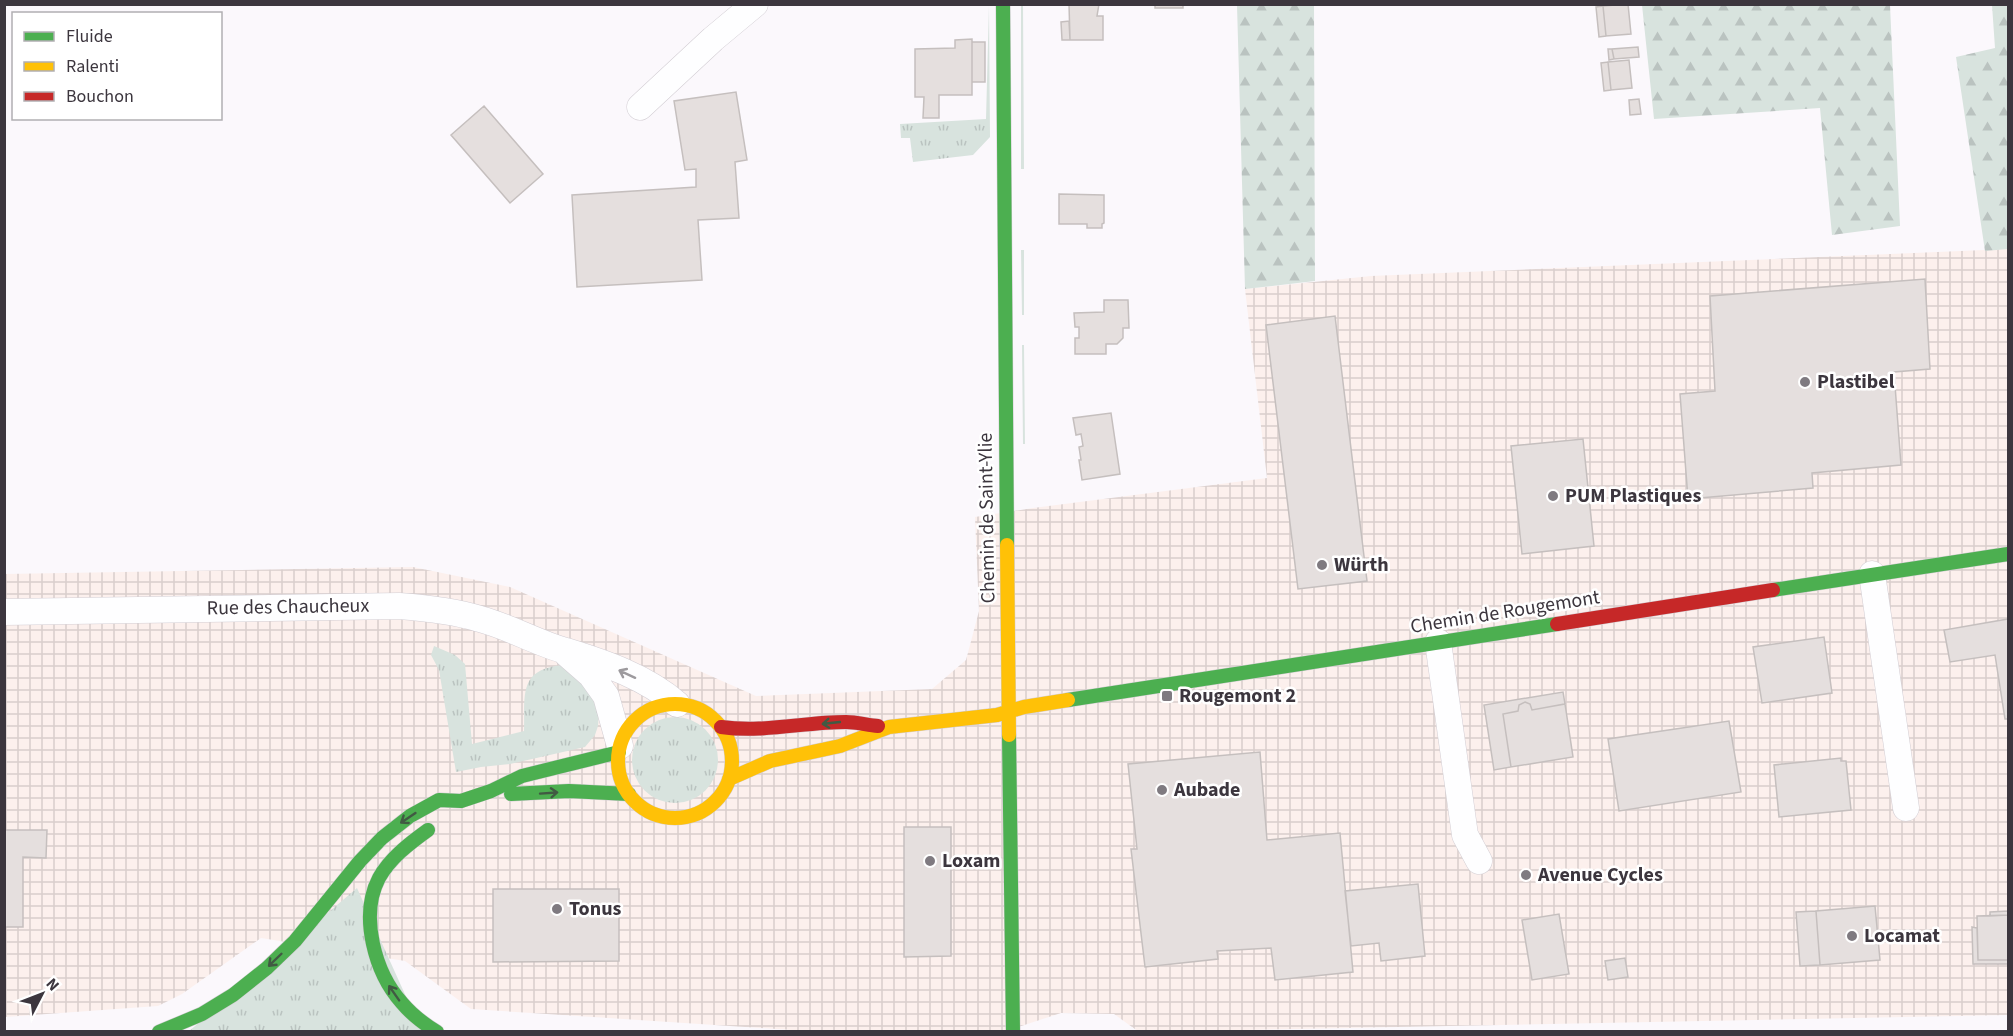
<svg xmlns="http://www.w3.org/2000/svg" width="2013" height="1036" font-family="'Source Sans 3',sans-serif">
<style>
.industrial{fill:url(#industrial-grid)}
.grass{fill:url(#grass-tufts)}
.forest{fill:url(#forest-firs)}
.building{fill:#e5dfde;stroke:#c5bfbe;stroke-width:1.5}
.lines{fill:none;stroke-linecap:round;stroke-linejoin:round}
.street-casing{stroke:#d3ced4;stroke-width:27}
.fast-casing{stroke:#d3ced4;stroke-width:15}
.slow-casing{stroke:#d3ced4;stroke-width:15}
.jam-casing{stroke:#d3ced4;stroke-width:15}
.street{stroke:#fefeff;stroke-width:26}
.fast{stroke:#4caf50;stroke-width:14}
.slow{stroke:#ffc107;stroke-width:14}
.jam{stroke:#c62828;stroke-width:14}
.oneway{stroke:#9d9a9e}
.oneway2{stroke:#415a43}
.poi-dot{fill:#7f7a80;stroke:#fff;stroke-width:2}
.labels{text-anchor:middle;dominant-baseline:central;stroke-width:5;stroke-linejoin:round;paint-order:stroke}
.poi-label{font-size:20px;font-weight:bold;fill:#3c363e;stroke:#fff;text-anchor:start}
.street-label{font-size:20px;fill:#3c363e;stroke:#fff}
</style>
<defs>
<pattern id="industrial-grid" width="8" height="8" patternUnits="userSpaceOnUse" patternTransform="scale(1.5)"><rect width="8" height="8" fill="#fcf0ed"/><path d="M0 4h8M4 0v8" fill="none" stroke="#d9cecc"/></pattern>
<pattern id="grass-tufts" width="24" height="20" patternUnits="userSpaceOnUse" patternTransform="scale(1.5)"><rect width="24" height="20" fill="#d8e3de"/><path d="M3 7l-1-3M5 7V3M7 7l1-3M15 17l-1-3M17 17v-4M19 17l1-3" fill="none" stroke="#bac3c0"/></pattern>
<pattern id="forest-firs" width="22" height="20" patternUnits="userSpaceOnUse" patternTransform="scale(1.5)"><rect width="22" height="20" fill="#d8e3de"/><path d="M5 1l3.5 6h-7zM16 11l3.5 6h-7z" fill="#bac3c0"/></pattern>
</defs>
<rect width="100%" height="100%" fill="#fbf8fc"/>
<!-- industrial -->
<path class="industrial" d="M2008,249v766l-869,17 -25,-18 -53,-1 -55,18h-199l-336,-22 -66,-48 -144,-23 -79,56 -24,12 -153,11 -1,-443 409,-7 97,20 246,109 176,-7 34,-29 13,-49 -4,-94 58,-9 234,-30 -22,-189 126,-13z"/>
<!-- grass -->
<path class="grass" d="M989,5l1,132 -17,18 -60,7 -3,-24h-9l-1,-14 86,-5z
M1021,5h2l1,164h-3z
M1021,250h3v65h-2z
M1022,345h2l1,99h-2z
M434,646l21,9 10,9 7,80 52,-13c1,-36 -6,-62 39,-66l28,25 8,23 -1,13 -3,9 -10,12 -75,17 -29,3 -25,5 -17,-102 -8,-15z
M632 760a43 43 0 1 1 86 0a43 43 0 1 1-86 0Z
M357,888l65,144h-234z"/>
<!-- forest -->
<path class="forest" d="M1237,5h77l1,276 -70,8z
M1642,5h248l10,221 -68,9 -12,-127 -166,11z
M1992,5h16v244l-23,2 -29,-194 39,-9z"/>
<!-- building -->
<path class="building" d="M1069,4h30l-2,12h6v24h-33z
M1155,4h28v4h-28z
M1628,4l3,30 -25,2 -3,-30z
M1603,6l3,30 -7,1 -3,-30z
M1069,21l1,19h-8l-1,-18z
M972,39v56h-33v23h-16l1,-21h-9v-48l40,-1v-8z
M972,42h13v40h-13z
M1638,47l1,10 -25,2 -2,-10z
M1608,49h4l2,10 -5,1z
M1629,60l3,28 -21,2 -3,-28z
M1608,62l3,28 -7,1 -3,-28z
M736,92l11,68 -12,2 4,56 -41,2 4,60 -125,7 -5,-92 124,-8v-18l-11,1 -11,-69z
M1639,99l2,15 -11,1 -1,-15z
M484,106l59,68 -33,29 -59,-68z
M1059,194l45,1v28l-2,1v4h-15v-4h-28z
M1925,279l5,90 -36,3 7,93 -89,8 1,15 -125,11 -8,-105 35,-3 -5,-95z
M1104,300h24l1,28h-6v10l-6,6h-11v10h-31v-16h4v-11h-4l-1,-14 30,-1z
M1335,316l32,265 -69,8 -32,-264z
M1111,413l9,61 -38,6 -3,-20h2l-2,-13 4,-1 -2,-12 -5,1 -3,-17z
M1583,439l11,107 -72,8 -11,-108z
M2008,619v100h-3l-10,-64 -45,7 -6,-32z
M1824,637l8,56 -70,10 -9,-56z
M1563,692l2,12 -33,6 -2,-6 -5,-2 -6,3 -1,6 -15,3 8,53 -17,3 -10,-65z
M1525,702l5,2 2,6 33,-6 8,53 -62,10 -8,-53 15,-3 1,-6z
M1729,721l12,71 -122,19 -11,-72z
M1260,752l7,88 73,-7 13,139 -78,8 -4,-32 -54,3 1,8 -73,8 -14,-118h6l-9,-85z
M1841,758v3h5l5,49 -72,7 -5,-52z
M904,827h47v129l-47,1z
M4,830h43l-1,28 -23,-1v70h-19z
M1418,884l7,72 -44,5 -2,-18 -28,3 -6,-55z
M493,889h126v72l-126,1z
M1875,906l5,54 -60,5 -4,-54z
M1816,911l4,54 -20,1 -4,-54z
M2008,911v4l-18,1v-4z
M1559,914l10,60 -37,6 -10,-60z
M2008,915v45h-30l-1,-44z
M1972,927l5,1 1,32h30v4h-35z
M1625,958l3,19 -20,3 -3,-19z"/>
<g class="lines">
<defs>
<path id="street" d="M640,107l73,-68 42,-35
M1872,574l34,234
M4,612l395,-6c27,2 55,5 81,13 30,8 57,24 86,32 39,12 80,26 111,53
M1438,642l27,193 14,26
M567,654l24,21 15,21 14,50"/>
<path id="fast" d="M1003,4l4,541
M1773,590l235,-36
M1068,700l489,-76
M1009,735l4,297
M511,794l58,-3 60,3
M428,830c-18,13 -38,28 -49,48 -20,38 -4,95 23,125 10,12 22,21 35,29
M159,1032l43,-18 31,-19 34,-27 28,-27 65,-80 22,-23 28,-22 29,-16 22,1 30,-10 31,-15 97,-24"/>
<path id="slow" d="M1007,545l2,190
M618 761a57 57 0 1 1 114 0a57 57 0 1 1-114 0Z
M729,779l41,-18 70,-15 49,-19 108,-12 27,-8 44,-7"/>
<path id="jam" d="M1557,624l216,-34
M721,727c42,6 83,-5 125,-5 10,0 21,3 32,4"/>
</defs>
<!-- street casing -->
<use href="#street" class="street-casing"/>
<!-- fast casing -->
<use href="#fast" class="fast-casing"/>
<!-- slow casing -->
<use href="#slow" class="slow-casing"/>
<!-- jam casing -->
<use href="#jam" class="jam-casing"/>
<!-- street -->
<use href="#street" class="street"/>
<!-- fast -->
<use href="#fast" class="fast"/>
<!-- slow -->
<use href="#slow" class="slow"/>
<!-- jam -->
<use href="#jam" class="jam"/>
</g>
<!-- one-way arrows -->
<defs><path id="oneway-shaft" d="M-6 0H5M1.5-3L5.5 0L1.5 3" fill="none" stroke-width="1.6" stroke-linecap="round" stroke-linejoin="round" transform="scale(1.5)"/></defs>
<use class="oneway" href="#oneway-shaft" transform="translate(627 674) rotate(-155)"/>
<g class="oneway2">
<use href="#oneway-shaft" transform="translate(831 723) rotate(174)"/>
<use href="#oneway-shaft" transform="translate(549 793) rotate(-4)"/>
<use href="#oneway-shaft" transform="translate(408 818) rotate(146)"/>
<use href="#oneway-shaft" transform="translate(275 960) rotate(136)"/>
<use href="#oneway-shaft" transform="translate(394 993) rotate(-125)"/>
</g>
<!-- markers -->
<g class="poi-dot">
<circle cx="1805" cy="382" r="6"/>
<circle cx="1553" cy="496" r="6"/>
<circle cx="1322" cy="565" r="6"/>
<rect x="1161" y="690" width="12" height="12" rx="3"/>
<circle cx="1162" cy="790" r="6"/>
<circle cx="930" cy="861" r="6"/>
<circle cx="1526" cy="875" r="6"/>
<circle cx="557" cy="909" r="6"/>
<circle cx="1852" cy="936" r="6"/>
</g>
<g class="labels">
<!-- poi labels -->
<g class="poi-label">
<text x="1817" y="382">Plastibel</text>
<text x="1565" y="496">PUM Plastiques</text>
<text x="1334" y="565">Würth</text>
<text x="1179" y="696">Rougemont 2</text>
<text x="1174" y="790">Aubade</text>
<text x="942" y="861">Loxam</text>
<text x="1538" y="875">Avenue Cycles</text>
<text x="569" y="909">Tonus</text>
<text x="1864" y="936">Locamat</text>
</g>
<!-- street labels -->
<g class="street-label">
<text transform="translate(987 518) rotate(-91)">Chemin de Saint-Ylie</text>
<text transform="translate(288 607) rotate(-1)">Rue des Chaucheux</text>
<text transform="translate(1505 612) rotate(-9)">Chemin de Rougemont</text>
</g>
</g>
<!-- border -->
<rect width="2013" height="1036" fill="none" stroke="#3c363e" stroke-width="12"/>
<!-- legend -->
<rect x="12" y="12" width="210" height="108" fill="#ffffff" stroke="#b1afb2" stroke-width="1.5"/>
<rect x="24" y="32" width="30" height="9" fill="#4caf50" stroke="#b1afb2" stroke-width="1.5"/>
<text x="66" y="42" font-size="18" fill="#3c363e">Fluide</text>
<rect x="24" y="62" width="30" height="9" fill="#ffc107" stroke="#b1afb2" stroke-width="1.5"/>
<text x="66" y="72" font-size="18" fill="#3c363e">Ralenti</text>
<rect x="24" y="92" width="30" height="9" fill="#c62828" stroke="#b1afb2" stroke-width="1.5"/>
<text x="66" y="102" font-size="18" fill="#3c363e">Bouchon</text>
<!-- north arrow -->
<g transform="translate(42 994) rotate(48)" stroke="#ffffff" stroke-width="4.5" paint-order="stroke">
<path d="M0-4.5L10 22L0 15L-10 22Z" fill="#3c363e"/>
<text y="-9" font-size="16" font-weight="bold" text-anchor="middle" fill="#3c363e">N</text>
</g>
</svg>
